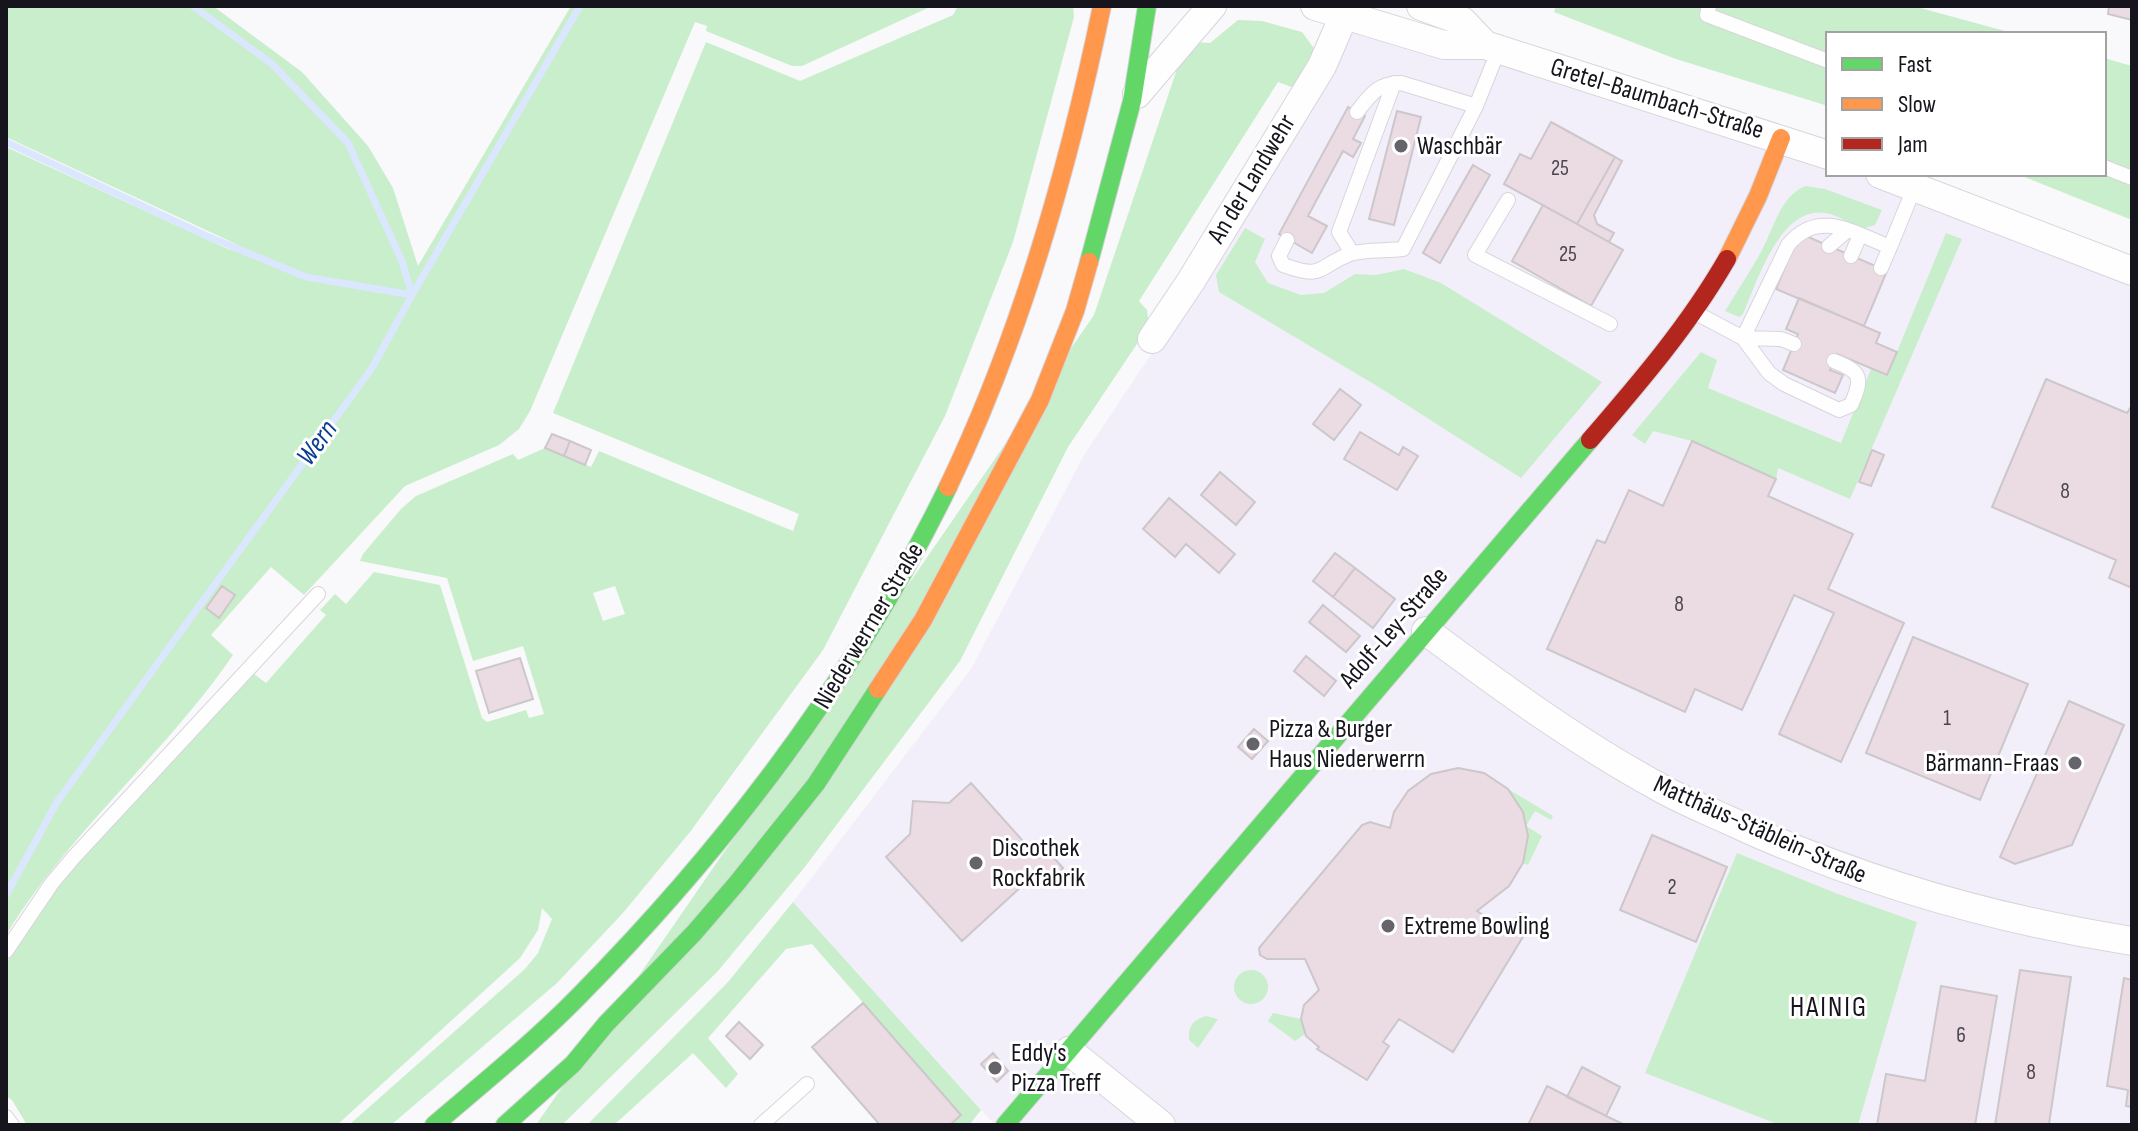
<svg xmlns="http://www.w3.org/2000/svg" width="2138" height="1131" font-family="'Sofia Sans Condensed',sans-serif">
<style>
.built{fill:#f2effb}
.green{fill:#c9eecb;fill-rule:evenodd}
.lines{fill:none;stroke-linecap:round;stroke-linejoin:round}
.stream{stroke:#dbe7fe;stroke-width:7}
.building{fill:#ebdbe2;stroke:#ccc7ca;stroke-width:2}
.lane-casing{stroke:#d7d5db;stroke-width:16}
.street-casing{stroke:#d7d5db;stroke-width:30}
.fast-casing{stroke:#d7d5db;stroke-width:20}
.slow-casing{stroke:#d7d5db;stroke-width:20}
.jam-casing{stroke:#d7d5db;stroke-width:20}
.lane{stroke:#fefefe;stroke-width:14}
.street{stroke:#fefefe;stroke-width:28}
.fast{stroke:#63d668;stroke-width:18}
.slow{stroke:#ff974d;stroke-width:18}
.jam{stroke:#b3261e;stroke-width:18}
.poi-dot{fill:#65646a;stroke:#fff;stroke-width:3}
.labels{text-anchor:middle;dominant-baseline:central;stroke-width:6;stroke-linejoin:round;paint-order:stroke}
.number-label{font-size:22px;fill:#4b464e}
.street-label{font-size:26px;fill:#16141c;stroke:#fff}
.poi-label{font-size:26px;fill:#16141c;stroke:#fff;text-anchor:start}
.water-label{font-size:28px;font-style:italic;fill:#0b3e91;stroke:#fff}
.neighbourhood-label{font-size:28px;letter-spacing:2px;fill:#16141c;stroke:#fff}
</style>
<rect width="100%" height="100%" fill="#f9f8fb"/>
<!-- built -->
<path class="built" d="M1352,32l47,2 429,123v17h47l257,99v852h-1137l-202,-223 178,-233 113,-214 155,-233z"/>
<!-- green -->
<path class="green" d="M6,6h207l89,66 66,74 25,42 25,78 153,-260h361l-130,60h-10l-86,-35 1,-5 -12,-4 -165,389 -11,18 -20,16 -94,41 -101,109 -33,-28 -60,68 22,20c-68,99 -164,177 -227,280v-788l224,103 6,-6 -230,-107z
M958,6h115l1,11 -61,225 -68,174 -122,234 -133,182 -68,82 -65,69 -166,142h-42l176,-156 13,-16 14,-34 -10,-11 -4,22 -18,28 -183,167h-310l-15,-25 -6,-4v-129l3,-9 51,-78 194,-206 12,9 60,-68 -6,-5 15,-16 11,10 28,-32 66,13 42,133 5,4 39,-12 3,8 15,-4 -21,-68 -50,15 -26,-83 -87,-17 3,-7 38,-45 15,-13 97,-42 5,6 27,-12 46,19 8,-16 194,80 6,-17 -246,-101 153,-371 94,39 153,-66zM615,586l10,28 -22,7 -10,-28z
M1556,6h357l103,28h-188v72l-152,-47 -122,-47z
M1238,20l24,1 40,11 14,19 -19,38 -19,-7 -139,219 8,9 2,16 -81,121 -108,214 -156,207 -87,104 -151,149 -4,4h-26l558,-810 84,-249 15,-24 17,1z
M2104,58l28,8v154l-115,-46h87z
M1805,186l20,3 57,21 -7,15 -14,4c-11,-5 -23,-14 -35,-16 -46,-8 -69,69 -83,101l-4,3 -14,-6c12,-20 25,-39 36,-59 13,-24 18,-54 44,-66z
M1245,228l20,11 -10,23 13,21 33,12 23,-2 31,-19 21,1 28,-6 37,14 161,99 -81,96 -139,-89 -163,-97 -3,-17z
M1946,233l16,6 -112,260 -72,-31 -2,11 -84,-38 -39,-10 -8,13 -13,-9 69,-83 16,8 -9,28 133,55 30,-74 16,7z
M1508,789l45,27 -2,4 -16,-9 -9,15 16,10 -14,29 -5,-2c6,-34 3,-46 -15,-74z
M1737,853l101,41 79,28 -59,203h-78l-135,-52z
M793,902l188,208 -12,15h-19l11,-10 -149,-171 -26,5 -78,89 30,36 -12,14 -33,-35 -79,72h-27l141,-143z
M1234 987a17 17 0 1 1 34 0a17 17 0 1 1-34 0Z
M1273,1013l28,6 4,15 -10,7 -27,-20z
M1206,1016l12,3 -20,29 -9,-8c-1,-14 4,-20 17,-24z"/>
<g class="lines">
<!-- stream -->
<path class="stream" d="M6,142l201,94 99,41 106,18 168,-289
M6,895l51,-93 315,-434 40,-73 -10,-34 -54,-118 -76,-79 -79,-58"/>
</g>
<!-- building -->
<path class="building" d="M2109,6h23v14l-24,-6z
M1348,107l17,9 -12,23 8,4 -8,14 -10,-6 -35,65 19,10 -15,27 -33,-19z
M1397,111l24,6 -27,108 -25,-6z
M1551,122l64,35 -38,67 -73,-40 16,-30 11,5z
M1615,157l7,4 -28,54 3,9 17,9 -5,9 -32,-18z
M1473,165l17,10 -50,88 -17,-10z
M1543,205l80,45 -32,56 -79,-45z
M1799,233l88,38 -23,55 -88,-37z
M1799,298l81,35 -4,10 21,9 -10,23 -50,-21 -7,16 13,5 -8,18 -52,-23 15,-36 -12,-5z
M2046,379l81,34 5,-8v183l-23,-10 7,-18 -124,-53z
M1340,389l21,16 -27,35 -21,-16z
M1360,432l39,23 4,-8 15,9 -21,34 -53,-31z
M552,434l18,7 -6,15 -19,-8z
M570,441l21,9 -6,15 -21,-9z
M1692,441l84,38 -8,17 85,38 -25,55 76,34 -63,139 -62,-28 55,-121 -40,-18 -52,115 -47,-21 -10,23 -138,-63 50,-109 8,3 24,-53 34,16z
M1872,450l12,5 -13,31 -12,-4z
M1220,472l35,30 -19,23 -35,-30z
M1169,498l66,56 -16,19 -33,-29 -11,13 -32,-28z
M1335,553l20,15 -22,29 -20,-16z
M1355,568l40,31 -22,29 -40,-31z
M222,586l13,9 -16,23 -13,-10z
M1323,605l37,31 -14,16 -37,-30z
M1913,637l115,47 -48,116 -114,-47z
M1306,656l30,25 -12,15 -30,-25z
M520,658l13,41 -44,14 -13,-42z
M2069,701l55,24 -52,120 -57,19 -15,-7z
M1254,729l14,12 -16,18 -14,-12z
M1458,768l26,5 24,16 15,23 5,24 -5,27 -14,23 -32,25 30,20 13,-18 12,9 -79,130 -54,-33 -16,23 6,4 -22,34 -50,-31 2,-2 -13,-11 -5,-17 3,-14 15,-15 -14,-31h-38l-7,-4 -1,-7 103,-123 8,-3 20,6 4,-16 14,-21 23,-17z
M971,783l67,75 9,-8 16,18 -18,19 -11,-12 -72,66 -76,-84 24,-23 3,-33 36,2z
M1652,835l75,32 -31,75 -76,-32z
M2020,970l51,7 -22,147 7,1h-61z
M2124,978l8,2v127l-6,-1 2,-16 -21,-4z
M1941,986l56,10 -22,129h-98l9,-51 39,7z
M863,1003l98,112 -11,10h-70l-68,-78z
M739,1022l24,23 -13,14 -24,-23z
M993,1053l15,18 -11,11 -16,-18z
M1582,1067l38,20 -14,29 -39,-19z
M1547,1086l59,30 19,9h-97z"/>
<g class="lines">
<defs>
<path id="lane" d="M1709,6l-2,9 121,46
M1357,112c13,-17 21,-29 44,-29l75,23
M2104,167l28,11
M1508,200l-33,55 135,69
M1287,240l-8,16 4,9c42,15 33,2 67,-11 14,-5 37,-3 53,-5l73,-143 23,-57
M1829,246l19,-16
M1352,253l-13,-21 55,-149
M1851,256l9,-21
M1881,268l9,-21
M1696,313l47,25 45,-93c30,-37 66,-12 102,2l25,-61
M1794,344l-13,-5 -38,-1 26,35 15,11 55,26 12,-5c12,-27 11,-33 -17,-44
M6,951l46,-68 21,-25 245,-264
M6,1117l6,8
M761,1125l46,-41"/>
<path id="street" d="M1315,6l129,39h41l343,110
M1421,6l41,15 23,24
M1137,94l75,-88
M1880,174l252,97
M1152,339l39,-58 131,-215 26,-60
M1426,631c74,55 149,110 231,155 22,13 47,23 71,34 129,60 263,99 404,121
M1069,1051l92,74"/>
<path id="fast" d="M1089,262l43,-161 15,-95
M434,1125c49,-42 100,-83 145,-129 148,-150 277,-320 369,-509
M505,1125l68,-61 33,-40 88,-91 43,-50 79,-99 62,-95
M1005,1125l585,-685"/>
<path id="slow" d="M1727,259l31,-63 23,-58
M948,487c73,-152 120,-316 154,-481
M878,689l45,-69 117,-220 35,-89 14,-49"/>
<path id="jam" d="M1590,440c50,-58 99,-115 137,-181"/>
</defs>
<!-- lane casing -->
<use href="#lane" class="lane-casing"/>
<!-- street casing -->
<use href="#street" class="street-casing"/>
<!-- fast casing -->
<use href="#fast" class="fast-casing"/>
<!-- slow casing -->
<use href="#slow" class="slow-casing"/>
<!-- jam casing -->
<use href="#jam" class="jam-casing"/>
<!-- lane -->
<use href="#lane" class="lane"/>
<!-- street -->
<use href="#street" class="street"/>
<!-- fast -->
<use href="#fast" class="fast"/>
<!-- slow -->
<use href="#slow" class="slow"/>
<!-- jam -->
<use href="#jam" class="jam"/>
</g>
<!-- markers -->
<g class="poi-dot">
<circle cx="1401" cy="146" r="8"/>
<circle cx="1253" cy="744" r="8"/>
<circle cx="2075" cy="763" r="8"/>
<circle cx="976" cy="863" r="8"/>
<circle cx="1388" cy="926" r="8"/>
<circle cx="995" cy="1068" r="8"/>
</g>
<g class="labels">
<!-- number labels -->
<g class="number-label">
<text x="1560" y="168">25</text>
<text x="1568" y="254">25</text>
<text x="2065" y="491">8</text>
<text x="1679" y="604">8</text>
<text x="1947" y="718">1</text>
<text x="1672" y="887">2</text>
<text x="1961" y="1035">6</text>
<text x="2031" y="1072">8</text>
</g>
<!-- street labels -->
<g class="street-label">
<text transform="translate(1657 99) rotate(17)">Gretel-Baumbach-Straße</text>
<text transform="translate(1252 179) rotate(-59)">An der Landwehr</text>
<text transform="translate(869 626) rotate(-59)">Niederwerrner Straße</text>
<text transform="translate(1394 628) rotate(-49)">Adolf-Ley-Straße</text>
<text transform="translate(1760 830) rotate(24)">Matthäus-Stäblein-Straße</text>
</g>
<!-- poi labels -->
<g class="poi-label">
<text x="1417" y="146">Waschbär</text>
<text x="1269" y="729">Pizza &amp; Burger<tspan x="1269" dy="30">Haus Niederwerrn</tspan></text>
<text x="2059" y="763" text-anchor="end">Bärmann-Fraas</text>
<text x="992" y="848">Discothek<tspan x="992" dy="30">Rockfabrik</tspan></text>
<text x="1404" y="926">Extreme Bowling</text>
<text x="1011" y="1053">Eddy's<tspan x="1011" dy="30">Pizza Treff</tspan></text>
</g>
<!-- water labels -->
<g class="water-label">
<text transform="translate(317 443) rotate(-54)">Wern</text>
</g>
<!-- neighbourhood labels -->
<g class="neighbourhood-label">
<text x="1829" y="1007">HAINIG</text>
</g>
</g>
<!-- border -->
<rect width="2138" height="1131" fill="none" stroke="#16141c" stroke-width="16"/>
<!-- legend -->
<rect x="1826" y="32" width="280" height="144" fill="#ffffff" stroke="#a2a1a4" stroke-width="2"/>
<rect x="1842" y="58" width="40" height="12" fill="#63d668" stroke="#a2a1a4" stroke-width="2"/>
<text x="1898" y="72" font-size="24" fill="#16141c">Fast</text>
<rect x="1842" y="98" width="40" height="12" fill="#ff974d" stroke="#a2a1a4" stroke-width="2"/>
<text x="1898" y="112" font-size="24" fill="#16141c">Slow</text>
<rect x="1842" y="138" width="40" height="12" fill="#b3261e" stroke="#a2a1a4" stroke-width="2"/>
<text x="1898" y="152" font-size="24" fill="#16141c">Jam</text>
</svg>
